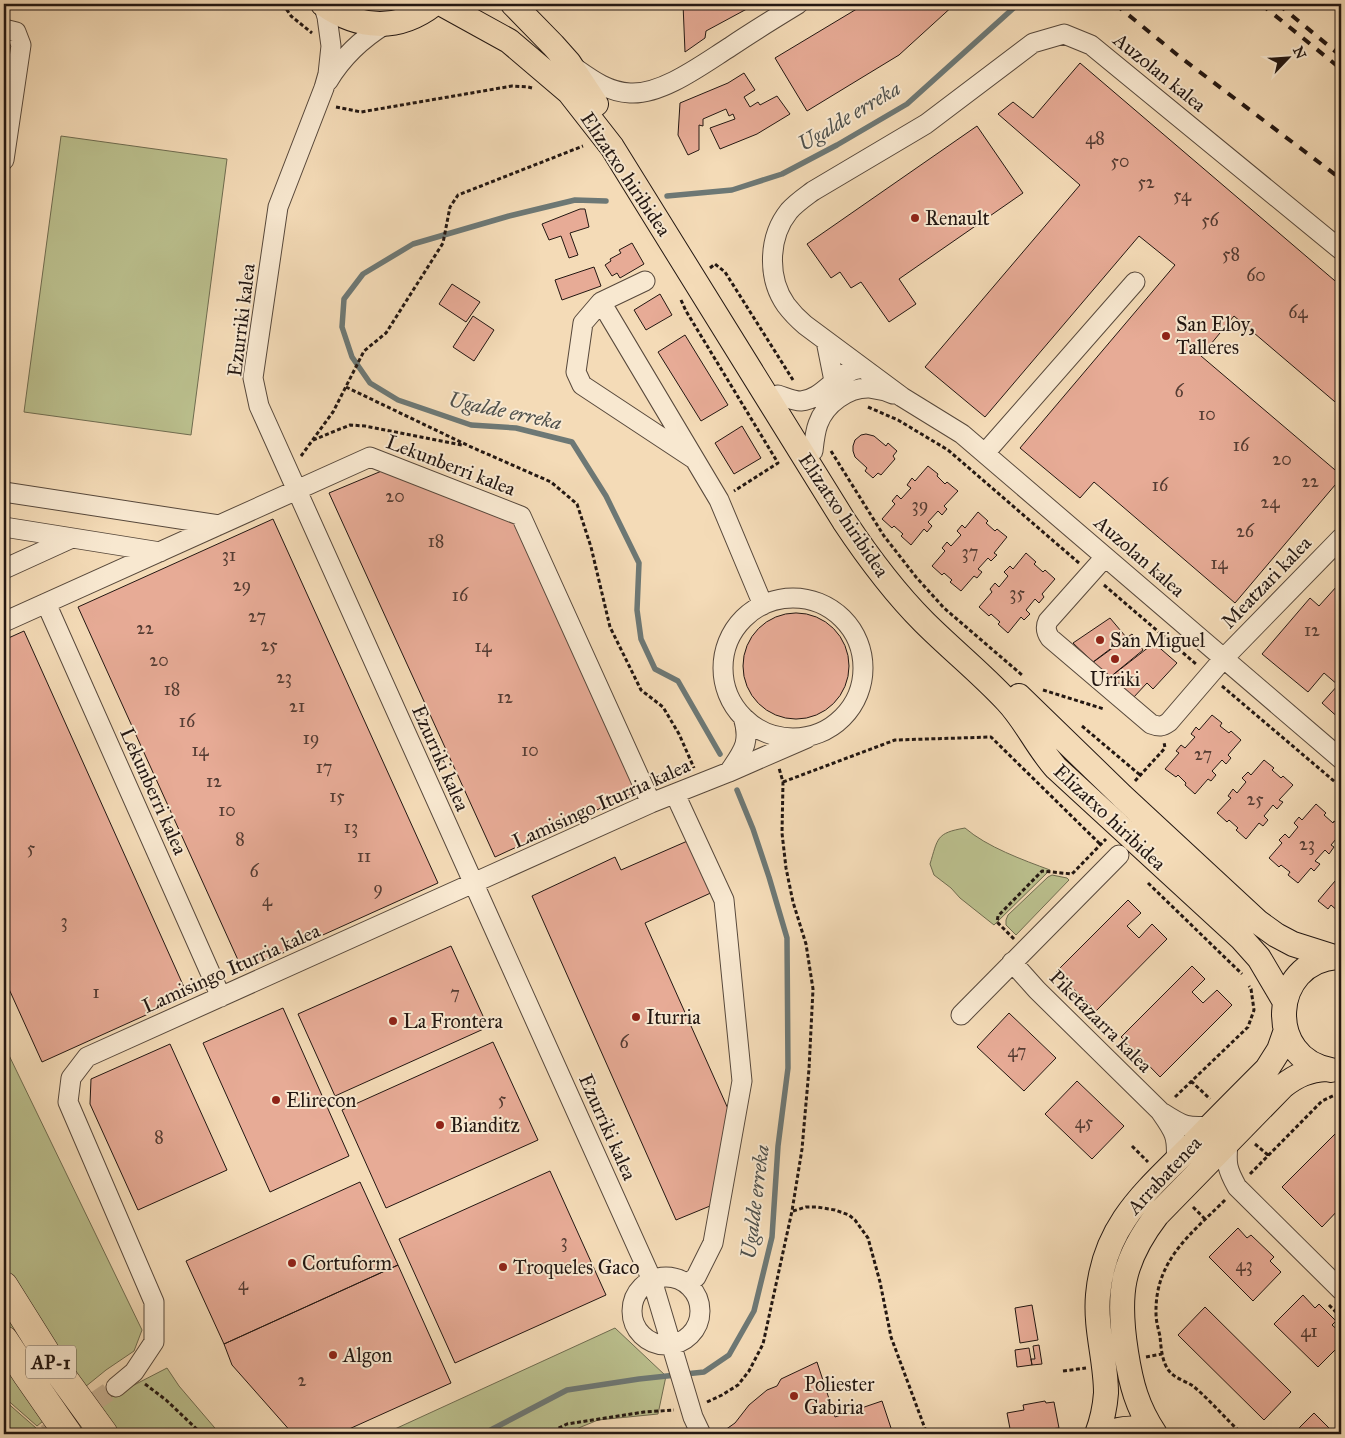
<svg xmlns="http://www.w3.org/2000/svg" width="1345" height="1438" font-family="'IM FELL Great Primer',serif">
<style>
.green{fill:#bbc08e;stroke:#6f6c50}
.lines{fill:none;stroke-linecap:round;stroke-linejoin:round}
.stream{stroke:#6d7875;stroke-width:5.5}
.building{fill:#e7ab96;stroke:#231712}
.minor-tunnel{stroke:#cab496;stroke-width:19;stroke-dasharray:19 9;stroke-linecap:butt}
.minor-casing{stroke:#57483b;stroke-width:21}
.major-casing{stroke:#231712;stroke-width:26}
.highway-casing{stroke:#231712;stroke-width:29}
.path{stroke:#231712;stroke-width:3;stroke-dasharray:4 2.5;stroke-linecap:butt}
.minor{stroke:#f8e8d0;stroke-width:19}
.major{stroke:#f4dbb7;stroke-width:24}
.highway{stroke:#f4dbb7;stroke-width:28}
.rail{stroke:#231712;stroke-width:4;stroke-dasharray:9 9;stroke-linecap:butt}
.poi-dot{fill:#8f2418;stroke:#f8e8d0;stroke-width:2}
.labels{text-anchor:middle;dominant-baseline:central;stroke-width:4;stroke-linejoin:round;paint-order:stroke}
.number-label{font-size:18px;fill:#543c33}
.shield{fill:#f8e8d0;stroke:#63564b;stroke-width:1}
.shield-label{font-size:19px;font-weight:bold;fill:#231712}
.street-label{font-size:20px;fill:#231712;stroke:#f8e8d0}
.poi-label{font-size:20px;fill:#231712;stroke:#f8e8d0;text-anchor:start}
.water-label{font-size:21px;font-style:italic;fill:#4e504c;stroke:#f8e8d0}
</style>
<rect width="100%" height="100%" fill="#f4dbb7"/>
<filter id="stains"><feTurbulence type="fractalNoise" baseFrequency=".004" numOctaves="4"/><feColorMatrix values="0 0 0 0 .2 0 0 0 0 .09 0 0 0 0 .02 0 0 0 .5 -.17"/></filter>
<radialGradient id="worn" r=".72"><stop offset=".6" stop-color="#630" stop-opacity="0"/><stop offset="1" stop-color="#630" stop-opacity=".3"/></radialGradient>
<!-- green -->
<path class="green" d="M61,136l166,23 -36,276 -167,-23z
M965,828c22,19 58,32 85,42l-56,55 -34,-27 -9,-10 -17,-13 -4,-11c8,-26 6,-31 35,-36z
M1052,875l15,3 2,2 -53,55 -10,-10v-5l2,-5 40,-38z
M4,1045l138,285 -8,21 -28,19 -69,56 -33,-29z
M615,1328l51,48 -8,38 -60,6 -34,14h-180z
M167,1368l12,18 41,48h-157l42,-34z
M4,1400l32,28 -4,6h-28z"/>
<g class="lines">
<!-- stream -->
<path class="stream" d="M667,196l65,-6 50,-16 55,-29 70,-41 111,-100
M606,201l-31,-1 -66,16 -96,28 -50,30 -19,25 -2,28 10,30 18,26 28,17 73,25 45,3 56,14 34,54 33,67 -2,47 4,29 14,30 23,12 42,73
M483,1434l84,-44 72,-11 65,-7 25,-17 25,-44 18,-74 6,-91 10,-78 -1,-130 -18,-61 -16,-48 -16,-39"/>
</g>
<!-- building -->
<path class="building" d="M683,4h73l-50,27 -1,7 -20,14z
M865,4h90l-56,51 -92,56 -32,-53z
M1080,63l261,223v121l-107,-91 -33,40 140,119v3l-106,125 -141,-121 -14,16 -60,-50 155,-183 -36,-29 -154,181 -60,-50 155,-182 -82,-71 15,-12 20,16z
M744,73l11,17 -11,7 6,10 8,-5 2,3 17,-9 13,18 -33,20 -37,15 -10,-21 25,-9 -2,-5 -4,2 -3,-7 -23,10v7l-4,-1v25l-11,5 -10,-20 2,-32 48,-20z
M977,126l46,67 -124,86 17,25 -27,18 -28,-40 -10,6 -11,-16 -9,6 -24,-34z
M580,209h5l4,18 -19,6 8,22 -9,3 -8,-22 -12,4 -7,-16z
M632,243l12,21 -24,14 -3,-5 -5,3 -7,-11 6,-4 -1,-2 11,-6 -2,-3z
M594,267l7,19 -39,14 -7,-20z
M452,284l28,18 -14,20 -27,-18z
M660,294l12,21 -26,15 -12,-20z
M473,316l21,14 -20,31 -21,-14z
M685,335l43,70 -27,16 -43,-69z
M742,426l19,32 -27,16 -19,-31z
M866,434l8,2 12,10 2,-3 9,8 -4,5 2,3 -14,16 -3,-2 -5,5 -8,-7 2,-3 -12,-11 -2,-6v-5l2,-6 6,-5z
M928,466l10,8 -1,2 8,8 2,-2 11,9 -14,15 3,3 -5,6 -4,-4 -10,11 4,4 -5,6 -3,-3 -13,16 -10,-9 2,-2 -9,-8 -2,2 -10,-9 13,-15 -3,-3 5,-6 4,4 10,-11 -4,-3 5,-7 3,3z
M384,470l132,50 124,270 -145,67 -166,-364z
M978,512l10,9 -2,2 9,8 2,-2 10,8 -13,16 3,2 -6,6 -3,-3 -10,11 4,3 -5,6 -3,-2 -13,15 -11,-9 2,-2 -8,-7 -2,2 -10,-9 13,-15 -3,-3 5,-6 4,4 10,-11 -4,-4 5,-6 3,3z
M273,519l165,364 -195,88 -165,-364z
M1026,553l10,9 -2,2 9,8 2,-2 10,9 -13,15 2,3 -5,6 -4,-4 -9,11 4,4 -6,6 -3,-3 -13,16 -10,-9 2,-2 -9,-8 -2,2 -10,-9 13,-15 -2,-3 5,-6 4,4 9,-11 -4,-4 6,-6 3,3z
M1337,586l4,4v130l-19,-17 16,-18 -14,-12 -16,19 -46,-38 48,-56 9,8z
M743 666a53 53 0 1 1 106 0a53 53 0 1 1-106 0Z
M1110,618l16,19 -33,25 -20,-19z
M24,631l164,365 -146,66 -38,-84v-338z
M1132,634l11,16 -34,28 -17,-15z
M1154,643l23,20 -24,26 -6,-6 -14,15 -24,-20z
M1212,715l10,8 -2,3 9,7 2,-2 10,9 -13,15 3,3 -5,6 -4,-4 -10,11 4,4 -5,6 -3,-2 -13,15 -10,-9 1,-2 -8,-8 -2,2 -11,-8 14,-16 -3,-2 5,-6 4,3 10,-11 -4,-3 5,-7 3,3z
M1264,760l10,8 -2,2 9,8 2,-2 10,9 -14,15 4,2 -6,7 -4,-4 -9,11 4,4 -5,6 -4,-3 -13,16 -10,-9 2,-2 -9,-8 -2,2 -10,-9 14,-15 -3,-2 5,-7 4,4 9,-11 -4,-4 6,-6 3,3z
M1316,804l10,9 -2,2 9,8 1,-2 7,5v7l-10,12 3,2 -5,7 -4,-4 -10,11 5,3 -6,7 -3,-3 -13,15 -10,-8 2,-3 -9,-7 -2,2 -10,-9 13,-15 -3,-3 6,-6 4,4 9,-11 -4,-4 5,-6 3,3z
M692,839l23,52 -70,32 84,188 -19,95 -34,14 -144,-324 83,-39 6,13z
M1341,874v47l-4,-4 3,-4 -9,-8 -3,4 -10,-8z
M1128,900l13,13 -14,13 12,12 13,-14 15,15 -71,72 -40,-39z
M451,946l37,81 -153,69 -37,-82z
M1192,966l13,13 -13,13 11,11 14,-13 15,15 -72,72 -39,-40z
M283,1008l66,148 -79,36 -67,-149z
M1009,1013l47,45 -32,33 -47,-44z
M493,1042l45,98 -152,68 -44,-98z
M170,1044l57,126 -89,40 -48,-106 1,-25z
M1077,1081l47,45 -32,33 -47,-45z
M1341,1128v79l-19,20 -40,-40z
M550,1171l56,124 -151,68 -56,-124z
M360,1182l38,83 -174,79 -38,-83z
M1238,1228l9,10 4,-3 23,22 -4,4 11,11 -28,29 -44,-44z
M398,1265l53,118 -113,51h-45l-61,-69 -8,-21z
M1303,1295l12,13 4,-4 17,17 -4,4 9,8v11l-23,23 -44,-43z
M1032,1305l6,35 -18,3 -5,-35z
M1205,1307l86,85 -27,28 -86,-85z
M1039,1345l3,19 -10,1 -1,-6h4l-2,-13z
M1029,1348l3,17 -15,2 -2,-17z
M817,1362l18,55 47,-16 11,33h-166l-2,-4 10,-7 14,-18 18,-15 10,-4 4,-7z
M1045,1401l1,2 8,-1 5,26 -9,1 1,4 -9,1h-31l-4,-21 17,-3 -1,-5z
M1314,1413l21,21h-42z"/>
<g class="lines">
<!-- minor-tunnel -->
<path class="minor-tunnel" d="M46,1434l70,-47"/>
<defs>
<path id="minor" d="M323,4l4,13 4,29 -3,28 -4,14 -46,119 -25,171 6,28 393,874 41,137 8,17
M4,29l12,3 5,13 -17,115
M575,68c17,12 33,24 55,25 32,2 73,-29 100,-46 22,-15 45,-29 68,-43
M328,81c15,-25 35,-43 58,-57
M1341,250l-250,-205 -27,-11 -31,9 -107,81 -113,67c-8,6 -17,12 -24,20 -21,26 -22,67 -3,94 6,8 12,14 19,20l97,72 60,37 379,325
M601,302l44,-21
M826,341l8,40
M778,395c7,2 15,6 23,6 24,-2 35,-31 62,-33
M813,451c1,-9 2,-19 5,-27 7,-20 30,-37 52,-36 8,1 16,3 23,6
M985,453l150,-171
M694,459l-112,-74 -6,-13 7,-49 18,-21 118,198 44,105
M4,492l215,33
M4,527l156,25
M1105,557l-57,64c-3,6 -2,11 2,17l101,86c8,3 11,3 18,-2l55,-64 117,-120
M4,569l68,-31
M723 668a70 70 0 1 1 140 0a70 70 0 1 1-140 0Z
M46,603l175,394
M4,622l366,-165 151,59 130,287
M743,717c8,26 0,34 -14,55l78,-34
M675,794l49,106 18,181 -29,162 -17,34 -9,7
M1012,962l25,28 123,121c14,20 18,25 16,50
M961,1015l158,-160
M1163,1113c20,13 24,15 48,13
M1228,1143c-2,21 -1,26 9,44l104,103
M632 1311a34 34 0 1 1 68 0a34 34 0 1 1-68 0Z
M116,1387l18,-15 20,-30v-40l-86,-200 3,-24 16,-21 564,-254 78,-31"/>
<path id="major" d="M323,4c36,25 75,28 111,0
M442,4l67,37 60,51 43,55 232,374c24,36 50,71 80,101 27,27 57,51 83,79 19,20 30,46 49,67l186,171 17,19 26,44
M513,4l40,41 16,18 27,41
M1019,696l103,100 136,126 18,13 17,9 41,13
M1331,1070c-66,-11 -61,-108 6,-113
M1097,1434c5,-13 8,-27 9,-41 0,-33 -11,-64 -8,-98 6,-69 46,-102 92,-148 25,-26 51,-52 77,-78l12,-19 7,-20
M1107,1434c15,-7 31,-7 45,0
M1155,1434c-18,-27 -24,-50 -29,-82 -9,-57 -5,-90 31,-137l126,-129c14,-11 26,-16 43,-17"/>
<path id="highway" d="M4,1286l47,75 53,73
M4,1340l23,35 41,59"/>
</defs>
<!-- minor casing -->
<use href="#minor" class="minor-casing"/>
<!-- major casing -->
<use href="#major" class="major-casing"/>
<!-- highway casing -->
<use href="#highway" class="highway-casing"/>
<!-- path -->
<path class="path" d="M283,4l8,12 21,17
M336,107l25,5 151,-26 16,1 4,1
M710,268l5,-4 10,8 68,108
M681,300l5,11 92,152 -44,28
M346,387l123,59 82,36 26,22 14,43 19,80 31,63 22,17 16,27 15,34
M868,407l30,13 50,30 131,113
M313,440l37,-15 15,1 97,19
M831,451l53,85 32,41 28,31 78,67
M301,456l32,-44 31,-61 22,-18 57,-90 7,-36 8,-12 125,-49
M1104,585l92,79
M1222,686l119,101
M1043,690l61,19
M1082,726l58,49
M1135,781l30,-33 -1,-6
M783,782l112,-42 96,-3 110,108
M1148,883l94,91
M1014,939l-17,-17 1,-6 44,-45 30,3 34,-35
M1191,1081l19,18
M1175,1097l73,-70 6,-17 -3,-21 -2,-3
M1255,1144l13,11
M1132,1146l16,16
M1250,1174l72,-73 13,-6 6,-1
M1225,1200c-34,34 -70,60 -69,113 0,8 2,15 4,23 1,12 2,27 10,36 6,7 16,9 23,14 17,14 33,33 49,48
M1193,1207l12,12
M793,1211l13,-4h11l18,3 14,5 6,5 13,18 12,44 11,55 36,97
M1329,1305l12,12
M1146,1357l16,-3
M1063,1371l23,-3
M145,1384l21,16 36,34
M707,1402l15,-7 16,-10 11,-14 14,-27 29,-133 10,-62 7,-80 4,-80 -7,-45 -13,-42 -7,-34 -4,-35 1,-51 -4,-14
M547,1434l20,-10 77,-12 30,-2"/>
<!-- minor -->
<use href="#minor" class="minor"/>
<!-- major -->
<use href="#major" class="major"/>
<!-- highway -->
<use href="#highway" class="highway"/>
<!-- rail -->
<path class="rail" d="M1115,4l65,53 161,122
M1261,4l80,65
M1278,4l63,52"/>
</g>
<!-- markers -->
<g class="poi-dot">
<circle cx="915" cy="218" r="5"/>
<circle cx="1166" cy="336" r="5"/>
<circle cx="1100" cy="640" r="5"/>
<circle cx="1115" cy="659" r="5"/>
<circle cx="636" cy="1017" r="5"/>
<circle cx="393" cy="1021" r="5"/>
<circle cx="276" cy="1100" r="5"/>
<circle cx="440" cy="1125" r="5"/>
<circle cx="292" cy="1263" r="5"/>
<circle cx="503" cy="1267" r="5"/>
<circle cx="333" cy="1355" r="5"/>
<circle cx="794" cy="1396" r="5"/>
</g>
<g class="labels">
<!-- number labels -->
<g class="number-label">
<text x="1095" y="138">48</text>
<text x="1120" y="161">50</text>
<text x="1146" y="182">52</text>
<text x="1182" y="195">54</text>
<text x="1210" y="220">56</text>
<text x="1231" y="254">58</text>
<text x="1256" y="275">60</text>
<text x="1298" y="312">64</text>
<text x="1179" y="391">6</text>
<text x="1207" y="414">10</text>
<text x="1241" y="445">16</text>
<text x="1282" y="459">20</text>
<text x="1310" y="481">22</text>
<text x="1160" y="485">16</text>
<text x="395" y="496">20</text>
<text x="1270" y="502">24</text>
<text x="920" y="505">39</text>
<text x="1245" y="531">26</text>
<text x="436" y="541">18</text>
<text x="970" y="552">37</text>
<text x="229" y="555">31</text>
<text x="1219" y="563">14</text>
<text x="242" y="585">29</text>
<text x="1017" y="593">35</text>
<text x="460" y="595">16</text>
<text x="257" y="616">27</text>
<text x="145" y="628">22</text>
<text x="1312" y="630">12</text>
<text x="269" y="645">25</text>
<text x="483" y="646">14</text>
<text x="159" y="660">20</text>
<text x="284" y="677">23</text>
<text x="172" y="689">18</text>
<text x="505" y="697">12</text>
<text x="297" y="706">21</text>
<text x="187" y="721">16</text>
<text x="311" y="738">19</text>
<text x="200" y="750">14</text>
<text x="530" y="750">10</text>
<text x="1203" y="754">27</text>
<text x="324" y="767">17</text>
<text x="214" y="781">12</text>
<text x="337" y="796">15</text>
<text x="1255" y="799">25</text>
<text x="227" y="810">10</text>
<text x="351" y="827">13</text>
<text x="240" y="839">8</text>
<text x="1307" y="844">23</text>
<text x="31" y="848">5</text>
<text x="364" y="856">11</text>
<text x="254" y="871">6</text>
<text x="378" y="888">9</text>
<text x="267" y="900">4</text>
<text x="64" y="921">3</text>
<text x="96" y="992">1</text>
<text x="455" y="993">7</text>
<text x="624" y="1042">6</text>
<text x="1017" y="1051">47</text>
<text x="502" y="1099">5</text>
<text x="1084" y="1122">45</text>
<text x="159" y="1137">8</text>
<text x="564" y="1241">3</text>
<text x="1244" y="1265">43</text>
<text x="243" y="1284">4</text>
<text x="1309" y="1331">41</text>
<text x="302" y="1380">2</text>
</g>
<!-- shield labels -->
<rect class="shield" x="26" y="1345.5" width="50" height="33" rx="4"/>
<g class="shield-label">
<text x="51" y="1362">AP-1</text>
</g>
<!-- street labels -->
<g class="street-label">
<text transform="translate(1160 72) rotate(39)">Auzolan kalea</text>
<text transform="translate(626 174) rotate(56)">Elizatxo hiribidea</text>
<text transform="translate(241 320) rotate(-83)">Ezurriki kalea</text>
<text transform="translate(451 465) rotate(21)">Lekunberri kalea</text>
<text transform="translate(844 515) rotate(56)">Elizatxo hiribidea</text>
<text transform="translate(1140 556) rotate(41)">Auzolan kalea</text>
<text transform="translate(1266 582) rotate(-46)">Meatzari kalea</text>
<text transform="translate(441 758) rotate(66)">Ezurriki kalea</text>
<text transform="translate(154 791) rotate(66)">Lekunberri kalea</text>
<text transform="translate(601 803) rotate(-24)">Lamisingo Iturria kalea</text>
<text transform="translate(1110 817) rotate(43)">Elizatxo hiribidea</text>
<text transform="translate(231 968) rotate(-24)">Lamisingo Iturria kalea</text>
<text transform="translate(1101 1021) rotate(45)">Piketazarra kalea</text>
<text transform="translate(608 1127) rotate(66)">Ezurriki kalea</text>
<text transform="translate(1164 1175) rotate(-47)">Arrabatenea</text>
</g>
<!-- poi labels -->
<g class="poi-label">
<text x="925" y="218">Renault</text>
<text x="1176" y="324">San Eloy,<tspan x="1176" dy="23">Talleres</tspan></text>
<text x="1110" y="640">San Miguel</text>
<text x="1115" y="679" text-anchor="middle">Urriki</text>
<text x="646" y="1017">Iturria</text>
<text x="403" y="1021">La Frontera</text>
<text x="286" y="1100">Elirecon</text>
<text x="450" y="1125">Bianditz</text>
<text x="302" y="1263">Cortuform</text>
<text x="513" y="1267">Troqueles Gaco</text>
<text x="343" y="1355">Algon</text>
<text x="804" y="1384">Poliester<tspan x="804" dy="23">Gabiria</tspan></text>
</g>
<!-- water labels -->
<g class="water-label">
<text transform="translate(849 116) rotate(-31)">Ugalde erreka</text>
<text transform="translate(505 411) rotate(12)">Ugalde erreka</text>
<text transform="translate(755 1202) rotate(-83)">Ugalde erreka</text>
</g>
</g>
<!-- margin -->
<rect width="1345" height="1438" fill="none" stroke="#f4dbb7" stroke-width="20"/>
<rect x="5" y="5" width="1335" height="1428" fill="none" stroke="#231712" stroke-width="2.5"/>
<rect x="10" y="10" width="1325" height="1418" fill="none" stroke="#231712"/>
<!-- north arrow -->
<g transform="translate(1288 58) rotate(65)" stroke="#f8e8d0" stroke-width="4" paint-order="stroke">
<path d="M0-4L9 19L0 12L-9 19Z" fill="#231712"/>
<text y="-8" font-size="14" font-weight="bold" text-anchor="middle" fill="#231712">N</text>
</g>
<rect width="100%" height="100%" filter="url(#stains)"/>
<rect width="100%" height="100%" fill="url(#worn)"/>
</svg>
